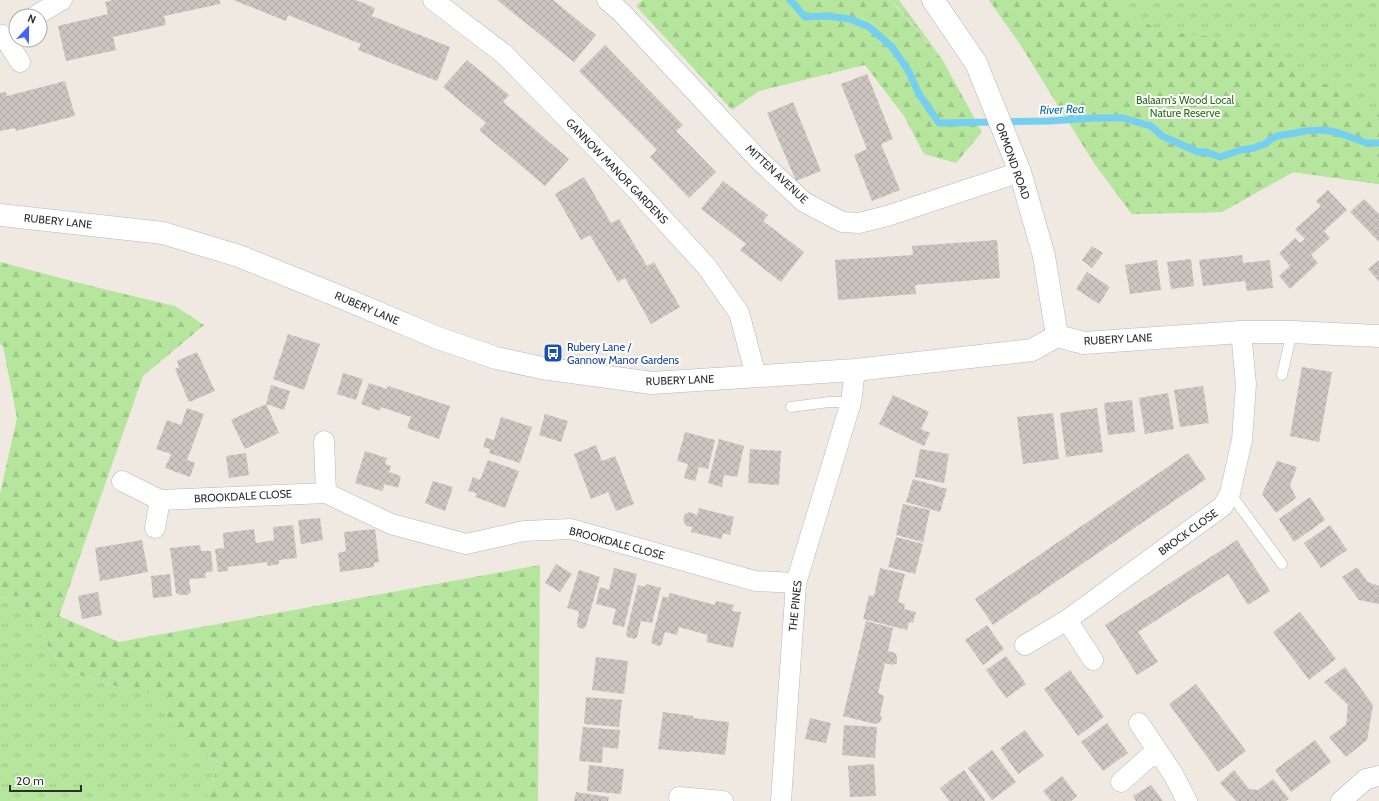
<svg xmlns="http://www.w3.org/2000/svg" width="1379" height="801" font-family="Cabin,sans-serif">
<style>
.grass{fill:url(#grass-tufts)}
.forest{fill:url(#forest-firs)}
.lines{fill:none;stroke-linecap:round;stroke-linejoin:round}
.stream{stroke:#75cff0;stroke-width:7}
.building{fill:url(#building-cross-hatch)}
.service-casing{stroke:#b4b7c1;stroke-width:11}
.minor-casing{stroke:#b4b7c1;stroke-width:21}
.tertiary-casing{stroke:#b4b7c1;stroke-width:23}
.service{stroke:#fff;stroke-width:10}
.minor{stroke:#fff;stroke-width:20}
.tertiary{stroke:#fff;stroke-width:22}
.labels{text-anchor:middle;dominant-baseline:central;stroke-width:4;stroke-linejoin:round;paint-order:stroke}
.park-label{font-size:11px;fill:#2c6e1b;stroke:#fff}
.street-label{font-size:11px;fill:#2e2e2e;stroke:#fff}
.transit-label{font-size:11px;fill:#164399;stroke:#fff;text-anchor:start}
.water-label{font-size:12px;font-style:italic;fill:#0d6fa3;stroke:#fff}
</style>
<defs>
<pattern id="grass-tufts" width="24" height="20" patternUnits="userSpaceOnUse"><rect width="24" height="20" fill="#b6e59e"/><path d="M3 7l-1-3M5 7V3M7 7l1-3M15 17l-1-3M17 17v-4M19 17l1-3" fill="none" stroke="#9dc588"/></pattern>
<pattern id="forest-firs" width="22" height="20" patternUnits="userSpaceOnUse"><rect width="22" height="20" fill="#b6e59e"/><path d="M5 1l3.5 6h-7zM16 11l3.5 6h-7z" fill="#9dc588"/></pattern>
<pattern id="building-cross-hatch" width="8" height="8" patternUnits="userSpaceOnUse"><rect width="8" height="8" fill="#cbc7bf"/><path d="M0 0l8 8M0 8l8-8" fill="none" stroke="#afaba4"/></pattern>
</defs>
<rect width="100%" height="100%" fill="#efe9e1"/>
<!-- grass -->
<path class="grass" d="M887,0h12l43,59 -49,-57z
M989,0h390v184l-86,-12 -71,40 -90,2 -38,-51 -74,-119z
M19,596l26,46 23,30 40,11 22,9h27l19,47 43,23 -13,39h-206v-203z"/>
<!-- forest -->
<path class="forest" d="M642,0h245l5,2 50,57 40,73 -26,31 -32,-9 -20,-38 -39,-51 -106,26 -27,19 -96,-104z
M989,0h120l49,30 102,13 110,70 9,1v70l-86,-12 -71,40 -90,2 -38,-51 -74,-119z
M0,262l87,23 88,21 29,19 -61,51 -84,240 60,26 421,-77 -2,236h-332l13,-39 -43,-23 -19,-46 -27,-1 -22,-9 -40,-11 -23,-30 -26,-46 -19,2v-104l17,-76 -14,-72 -3,-2z"/>
<g class="lines">
<!-- stream -->
<path class="stream" d="M790,0l15,17 22,-1 23,3 19,8 23,20 16,23 11,24 20,29 110,-2 46,-3h28l28,8 11,10 36,16h8l14,5 21,-7 13,-2 11,-4 6,-5 6,-3 29,-5 17,-1 13,2 31,11h12"/>
</g>
<!-- building -->
<path class="building" d="M113,0h107v4l-56,12 2,9 -53,12 3,13 -50,11 -8,-35 50,-12 -3,-12z
M233,0h123l19,8 -3,8 78,31 -13,34 -79,-31 3,-6 -73,-29 -2,6z
M497,0h56l43,35 -22,27z
M605,45l78,80 -7,6 40,41 -27,26 -39,-41 7,-7 -78,-79z
M467,60l42,35 -6,7 66,57 -24,27 -66,-56 7,-7 -43,-36z
M867,74l26,65 -12,5 19,46 -28,11 -18,-46 13,-6 -26,-65z
M65,81l10,35 -59,15 -1,-3 -15,3v-38l6,-1 1,4z
M793,102l28,69 -25,10 -29,-68z
M584,177l27,46 8,-4 28,47 7,-4 26,45 -29,17 -26,-46 -7,4 -28,-47 -9,5 -26,-46z
M723,181l45,34 -5,6 41,31 -23,30 -41,-32 6,-6 -45,-35z
M1328,190l19,20 -23,21 6,7 -19,17 7,8 -28,26 -11,-13 11,-10 -11,-13 16,-15 5,5 5,-4 -10,-10 26,-23 -5,-5z
M1364,199l15,15v28l-29,-30z
M997,240l3,38 -85,7 1,9 -78,6 -3,-40 78,-5 -1,-9z
M1092,246l11,7 -11,15 -10,-8z
M1242,255l1,8 27,-3 3,28 -26,3 -2,-10 -42,5 -4,-26z
M1191,259l3,27 -23,3 -4,-27z
M1157,260l4,30 -31,4 -5,-29z
M1379,260v22l-11,-13z
M1087,272l23,15 -11,17 -23,-15z
M288,334l32,10 -16,46 -31,-11z
M197,352l18,39 -26,11 -14,-33 4,-2 -2,-6z
M1302,367l30,5 -13,70 -29,-6z
M343,373l20,6 -7,21 -19,-6z
M369,383l18,6 1,-3 62,20 -11,33 -32,-11 4,-11 -30,-10 -1,4 -19,-7z
M271,385l19,6 -6,19 -18,-6z
M1203,386l6,37 -29,4 -6,-37z
M1168,393l6,36 -29,5 -6,-36z
M893,395l36,17 -8,17 9,4 -6,13 -45,-22z
M1132,400l3,32 -27,3 -4,-32z
M266,404l13,29 -34,16 -14,-29z
M187,408l17,6 -17,46 8,3 -5,14 -25,-9 6,-14 -15,-5 11,-29 14,5z
M1097,408l6,44 -37,5 -6,-44z
M1053,413l6,46 -36,5 -6,-47z
M545,414l23,7 -7,21 -22,-7z
M501,417l31,10 -12,36 -31,-10 1,-4 -7,-2 3,-9 8,2z
M685,432l30,8 -7,29 -9,-2 -4,14 -11,-3 4,-14 -11,-3z
M719,439l25,7 -7,31 -13,-2 -2,12 -14,-4z
M596,445l6,16 13,-5 19,48 -18,7 -8,-19 -17,7 -17,-45z
M750,449l31,2 -2,34 -31,-2z
M920,449l29,5 -5,29 -29,-6z
M365,451l22,7 -2,6 6,2 -2,6 12,4 -3,12 -13,-4 -3,7 -27,-8z
M246,453l3,22 -20,3 -3,-22z
M1188,453l18,26 -213,146 -18,-26z
M488,460l31,11 -14,37 -30,-11 2,-4 -9,-2 5,-14 7,3z
M1277,461l20,6 -7,18 6,13 -20,15 -14,-19z
M913,479l34,10 -7,23 -34,-10z
M433,481l20,6 -8,24 -20,-8z
M1310,497l15,23 -31,22 -15,-23z
M903,504l27,6 -7,32 -27,-7z
M699,508l35,9 -4,18 -7,-2 -2,6 -30,-7 1,-5 -6,-1 -3,-6 2,-6 5,-2 7,3z
M320,518l3,22 -22,4 -3,-24z
M293,525l4,33 -18,2v4l-11,2 -1,-4 -39,5v4l-10,1 -3,-23 9,-1 -1,-15 31,-4 2,14 18,-3 -1,-13z
M1330,525l17,25 -26,18 -17,-25z
M375,529l4,33 -5,1v4l-34,5 -2,-19 8,-2 -2,-19z
M896,537l27,7 -8,30 -27,-7z
M142,540l6,32 -48,9 -5,-33z
M1237,540l33,51 -22,14 -20,-31 -90,58 20,30 -21,13 -32,-50z
M200,545l1,6h10l2,20 -8,2 1,5 -17,1 2,13 -4,3h-6l-5,-2 -6,-45z
M556,564l16,10 -12,18 -15,-9z
M1357,567l11,15 11,4v18l-20,-4 -17,-23z
M614,568l23,6 -13,53 -12,-3 4,-15 -20,-5 4,-17 9,3z
M880,568l25,6 -7,28 7,2 -1,5 12,3 -3,11 -4,-1 -2,8 -44,-11 6,-24 5,1z
M579,570l21,7 -14,49 -3,3 -5,-2 -1,-4 2,-12 -12,-3z
M170,574l2,22 -19,2 -2,-22z
M646,584l15,4 -9,35 -11,-2 -4,16 -3,2 -6,-2 -2,-3 12,-49 7,2z
M98,592l4,23 -20,4 -4,-23z
M670,593l45,12 1,-4 18,4 -2,6 9,1 -8,36 -27,-6 2,-7 -29,-8 -2,8 -12,-3 -3,11 -3,3 -6,-2 -2,-2 12,-46 5,2z
M1300,612l36,47 -27,21 -36,-48z
M866,621l27,7 -5,23 7,2 2,4v6l-4,2 -8,-2 -7,30 6,3 -4,19 2,2 -2,5 -5,2 -32,-8z
M987,625l17,24 -21,16 -18,-25z
M1006,656l20,28 -20,14 -20,-28z
M596,657l32,4 -4,33 -32,-4z
M1345,667l28,38 -6,35 -21,17 -17,-20 17,-12 2,-20 -24,-23z
M1070,670l34,47 -26,19 -34,-47z
M1196,684l50,67 -28,21 -49,-68z
M586,697l36,3 -3,27 -35,-3z
M663,712l30,4v2l36,4 -4,33 -36,-4v1l-31,-3z
M810,718l21,5 -5,20 -21,-4z
M1107,723l21,30 -25,18 -22,-29z
M844,725l33,2 -2,31 -33,-3z
M583,727l37,3 -2,19 -15,-2 -1,16 -23,-2z
M1025,730l19,26 -26,18 -18,-26z
M1315,740l16,22 -40,30 -16,-22z
M992,750l24,32 -24,18 -24,-32z
M874,764l2,32 -26,1 -2,-31z
M589,765l35,4 -3,25 -34,-3z
M964,770l21,30 -1,1h-35l-9,-13z
M1234,770l15,19 9,1 15,-11 16,20 -3,2h-50l-16,-18z
M1062,776l15,20 -6,5h-20l-8,-10z
M1151,785l12,16h-27l-3,-5z
M576,792l33,5 -1,4h-34z"/>
<g class="lines">
<defs>
<path id="service" d="M1282,375l10,-43
M791,407l38,-5h22
M1230,493l52,71"/>
<path id="minor" d="M433,0l71,54 127,130 76,83 32,46 17,63
M607,0l14,12 136,146 47,44 38,20 17,1 28,-7 133,-44
M35,16l27,-16
M3,35l17,27
M324,441l2,52
M122,481l38,19 166,-7 65,31 75,20 58,-13 47,-2 184,52 41,2
M155,528l5,-28
M1067,620l26,40
M1025,645l42,-25 156,-114 7,-13 12,-53 4,-56 -5,-52
M1139,723l34,51 14,27
M1121,782l36,-32
M679,797l44,4
M781,801l15,-218 55,-181 4,-32
M1341,801l25,-22 13,-3"/>
<path id="tertiary" d="M933,0l43,63 44,109 24,84 13,80
M0,215l163,18 76,23 99,40 100,42 58,20 46,10 110,15 203,-13 177,-20 25,-14 27,7 157,-11h51l87,4"/>
</defs>
<!-- service casing -->
<use href="#service" class="service-casing"/>
<!-- minor casing -->
<use href="#minor" class="minor-casing"/>
<!-- tertiary casing -->
<use href="#tertiary" class="tertiary-casing"/>
<!-- service -->
<use href="#service" class="service"/>
<!-- minor -->
<use href="#minor" class="minor"/>
<!-- tertiary -->
<use href="#tertiary" class="tertiary"/>
</g>
<!-- icons -->
<defs>
<symbol id="bus-square" viewBox="-11 -11 22 22"><rect x="-9" y="-9" width="18" height="18" rx="4" fill="#1a4fb4" stroke="#fff"/><path d="M-5-6H5V4H4V6H2V4H-2V6H-4V4H-5ZM-3.5-4V0h7V-4ZM-3.5 1.2v1.5H-2V1.2ZM2 1.2v1.5H3.5V1.2Z" fill="#fff"/></symbol>
</defs>
<g fill-rule="evenodd">
<use href="#bus-square" x="542" y="342" width="22" height="22"/>
</g>
<g class="labels">
<!-- park labels -->
<g class="park-label">
<text x="1185" y="100">Balaam's Wood Local<tspan x="1185" dy="13">Nature Reserve</tspan></text>
</g>
<!-- street labels -->
<g class="street-label">
<text transform="translate(1013 161) rotate(70)">ORMOND ROAD</text>
<text transform="translate(617 171) rotate(46)">GANNOW MANOR GARDENS</text>
<text transform="translate(777 174) rotate(43)">MITTEN AVENUE</text>
<text transform="translate(58 221) rotate(6)">RUBERY LANE</text>
<text transform="translate(367 308) rotate(23)">RUBERY LANE</text>
<text transform="translate(1118 339) rotate(-3)">RUBERY LANE</text>
<text transform="translate(680 380) rotate(-2)">RUBERY LANE</text>
<text transform="translate(243 496) rotate(-3)">BROOKDALE CLOSE</text>
<text transform="translate(1188 532) rotate(-36)">BROCK CLOSE</text>
<text transform="translate(617 543) rotate(15)">BROOKDALE CLOSE</text>
<text transform="translate(795 606) rotate(-84)">THE PINES</text>
</g>
<!-- transit labels -->
<g class="transit-label">
<text x="567" y="347">Rubery Lane /<tspan x="567" dy="13">Gannow Manor Gardens</tspan></text>
</g>
<!-- water labels -->
<g class="water-label">
<text transform="translate(1062 109) rotate(-2)">River Rea</text>
</g>
</g>
<!-- north arrow -->
<g transform="translate(28 28) rotate(22)"><circle r="19" fill="#ffffff" stroke="#ababab"/>
<path d="M0-3L7 15L0 10L-7 15Z" fill="#4264fb"/>
<text y="-6" font-size="11" font-weight="bold" text-anchor="middle" fill="#2e2e2e">N</text>
</g>
<!-- scale -->
<path d="M10 785v6h71v-6" fill="none" stroke="#2e2e2e" stroke-width="2"/>
<text x="16" y="785" font-size="12" fill="#2e2e2e" stroke="#ffffff" stroke-width="3" paint-order="stroke">20 m</text>
</svg>
